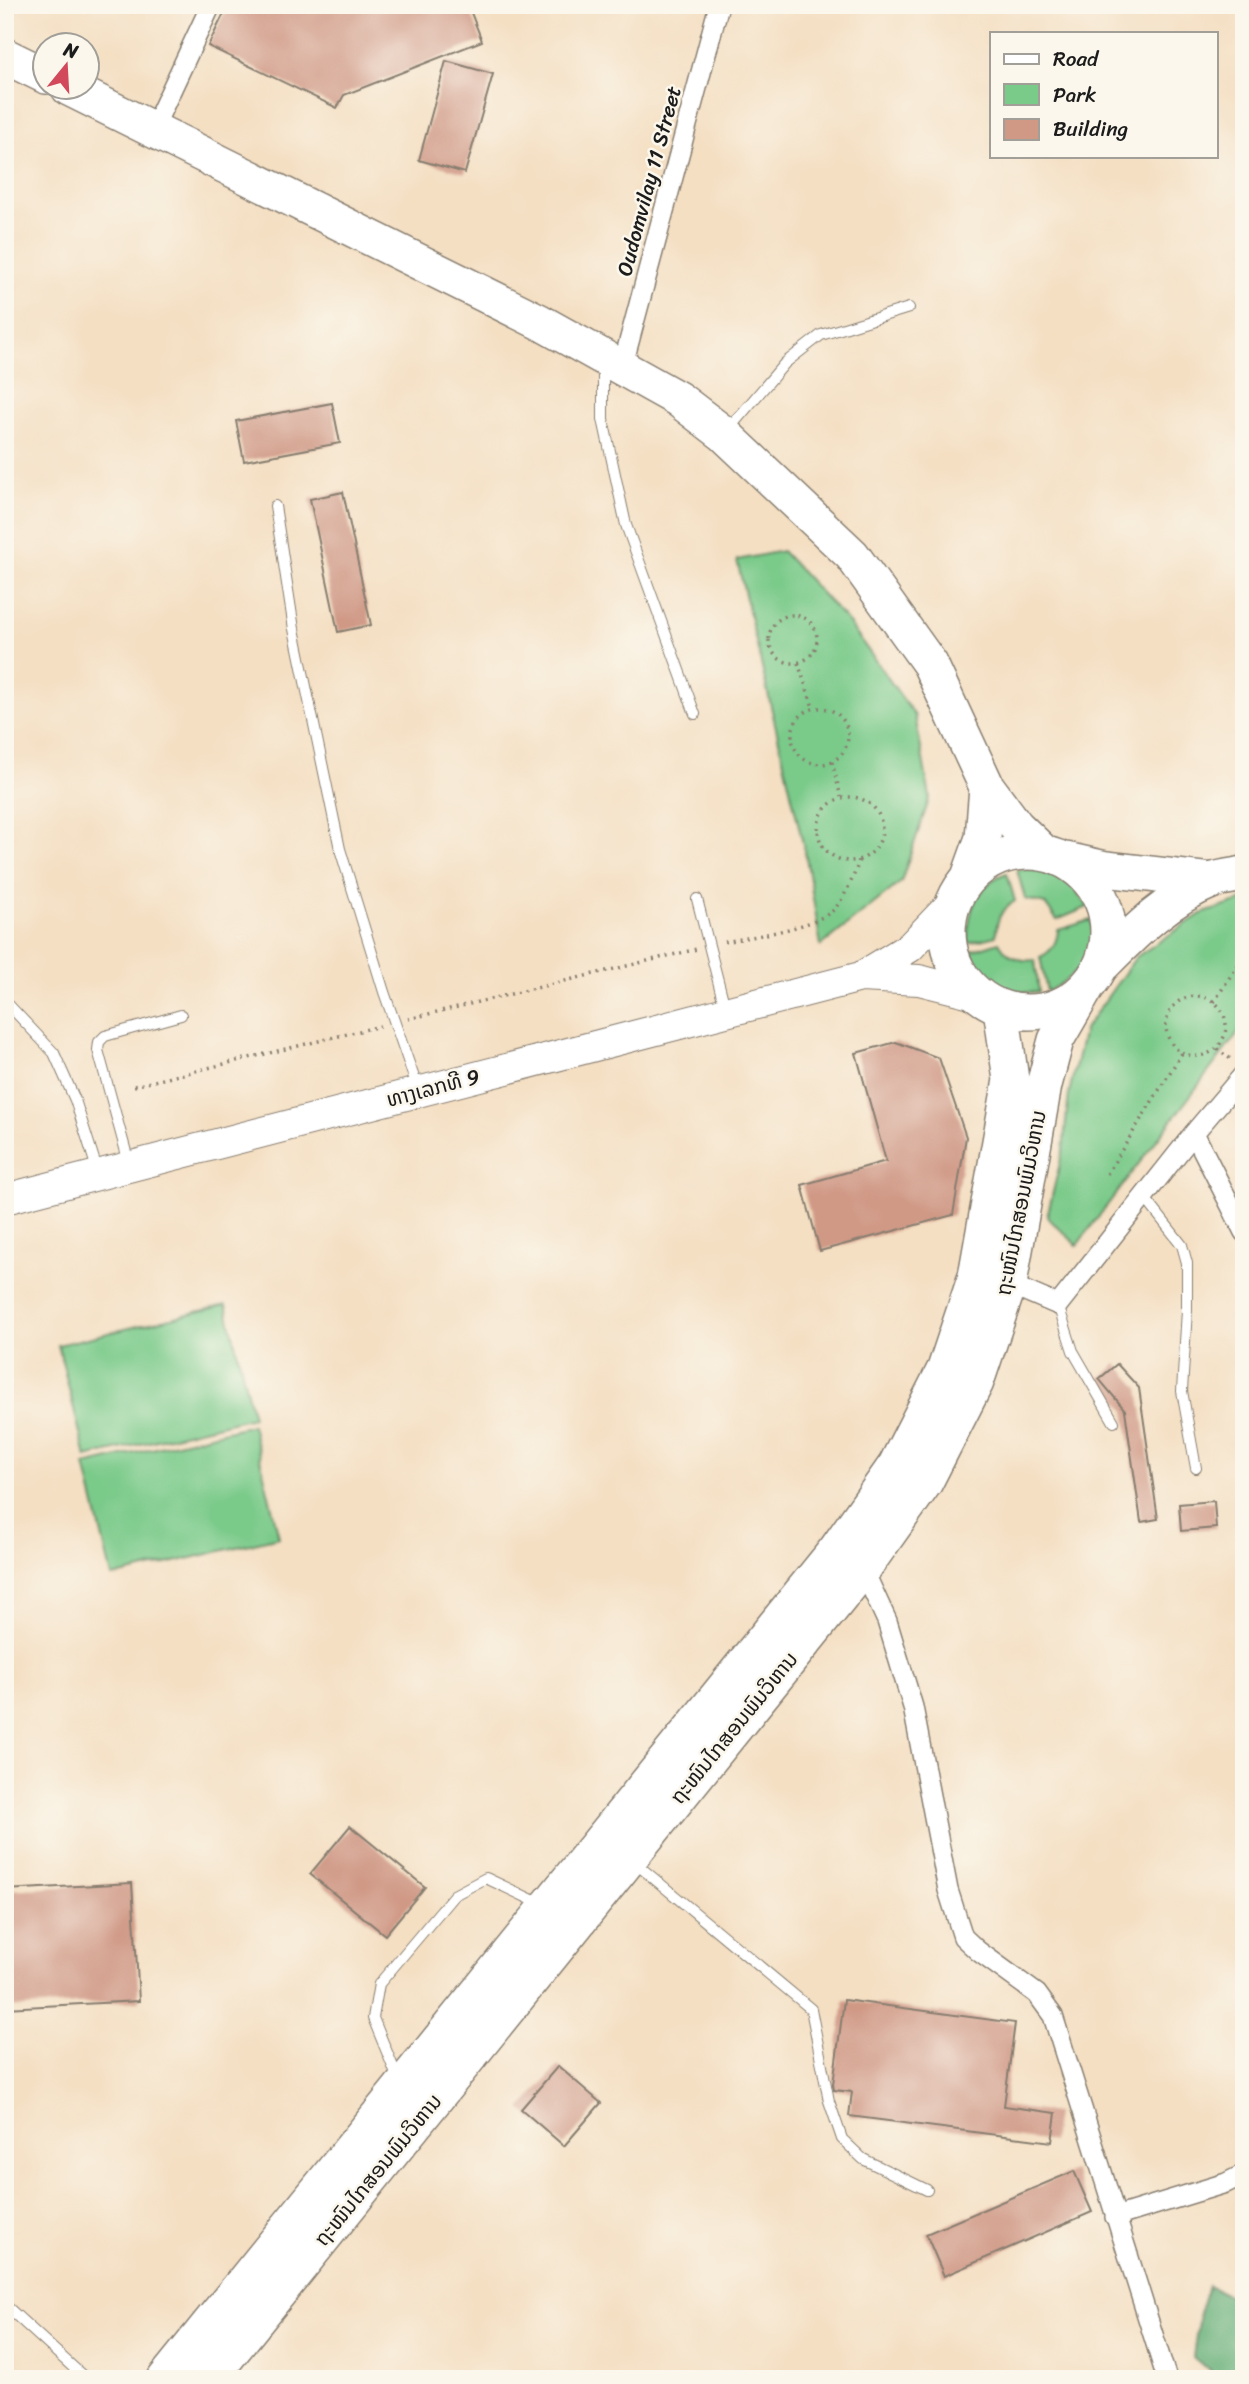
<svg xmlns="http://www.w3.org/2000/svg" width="1249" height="2384" font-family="Sriracha,'Noto Sans Lao',sans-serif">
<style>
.green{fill:#7aca8a;stroke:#4b7353;stroke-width:2}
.forest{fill:#63ae76;stroke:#406549;stroke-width:2}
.building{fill:#d09986}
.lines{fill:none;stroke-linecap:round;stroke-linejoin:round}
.lane-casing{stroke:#887e70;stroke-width:12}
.street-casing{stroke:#887e70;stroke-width:22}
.primary-casing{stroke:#887e70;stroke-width:32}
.highway-casing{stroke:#887e70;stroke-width:38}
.path{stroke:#887e70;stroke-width:3.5;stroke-dasharray:2 5;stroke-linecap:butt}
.lane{stroke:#fff;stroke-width:10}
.street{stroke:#fff;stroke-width:19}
.primary{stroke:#fff;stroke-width:30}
.highway{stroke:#fff;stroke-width:35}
.labels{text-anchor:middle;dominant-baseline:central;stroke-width:5;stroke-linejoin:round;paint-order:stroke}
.street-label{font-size:21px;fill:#1c1c1c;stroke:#fbf7ec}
</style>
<rect width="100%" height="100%" fill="#fbf7ec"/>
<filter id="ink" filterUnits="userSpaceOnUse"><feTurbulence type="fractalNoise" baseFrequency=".0143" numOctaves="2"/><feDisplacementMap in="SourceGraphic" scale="14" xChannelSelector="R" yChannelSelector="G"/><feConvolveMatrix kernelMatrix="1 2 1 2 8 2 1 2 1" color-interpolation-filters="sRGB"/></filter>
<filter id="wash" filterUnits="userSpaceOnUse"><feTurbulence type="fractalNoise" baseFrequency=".00686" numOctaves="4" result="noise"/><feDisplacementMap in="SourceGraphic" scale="28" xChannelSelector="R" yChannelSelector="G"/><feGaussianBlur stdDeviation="1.57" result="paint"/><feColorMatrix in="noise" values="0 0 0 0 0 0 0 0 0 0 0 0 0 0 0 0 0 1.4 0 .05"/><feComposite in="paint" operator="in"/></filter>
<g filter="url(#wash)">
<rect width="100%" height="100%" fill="#f4dfc3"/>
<!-- green -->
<path class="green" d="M782,551l65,70 68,95 15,81 -29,85 -80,64 -15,-89 -69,-297z
M1020,869c34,0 50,10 68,38l-31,13 -12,-16 -20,-5 -8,-29z
M1007,873l8,28c-14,9 -19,18 -19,35l-28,7c-1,-29 8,-60 39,-70z
M1244,900v125l-167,220 -30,-28 16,-67 6,-57 15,-63 52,-73 65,-43z
M1091,920c8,34 -17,58 -44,72l-7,-35c12,-5 17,-15 18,-27z
M999,942c8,15 20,20 36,18l4,32c-31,3 -58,-12 -68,-41z
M226,1305l27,112 -167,40 -28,-112z
M252,1425l27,112 -167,40 -27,-112z"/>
<!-- forest -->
<path class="forest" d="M1208,2286l36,17v76h-25l-26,-22 6,-43z"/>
<g id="blocks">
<!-- building -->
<path class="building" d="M228,5h240l14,36 -138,54 -7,13 -129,-62z
M446,61l47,13 -28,99 -46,-13z
M332,403l8,40 -96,18 -8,-40z
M343,492l28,133 -33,7 -28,-133z
M896,1042l43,16 27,79 -13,78 -133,36 -18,-66 84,-24 -30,-108z
M1117,1364l22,24 19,131 -17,3 -16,-112 -26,-31z
M1214,1501l2,27 -35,3 -2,-27z
M350,1826l75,61 -40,48 -75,-61z
M132,1883l7,118 -134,7v-118z
M844,2000l171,23 -11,83 52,7 -4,29 -203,-26 3,-24 -18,-2 -1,-6z
M558,2066l43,37 -37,43 -43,-37z
M1074,2171l18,41 -148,64 -18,-42z"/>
</g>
</g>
<g filter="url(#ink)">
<use href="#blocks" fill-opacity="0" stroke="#887e70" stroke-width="2"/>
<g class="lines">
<defs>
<path id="lane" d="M603,364v55l23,106 69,189
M727,431l58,-68 36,-28 88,-27
M275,506l19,123 46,220 44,143 34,97
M697,899l28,109
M5,1001l49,52 21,47 23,72
M129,1163l-31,-113 1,-8 6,-6 76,-21
M1145,1198l37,47 5,18v47l-5,81 14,77
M1058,1305l15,46 41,71
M634,1862l177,147 18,92 13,38 21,20 64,31
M398,2079l-25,-61 6,-34 75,-89 32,-17 55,26
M5,2305l81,74"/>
<path id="street" d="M153,129l58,-124
M622,368l97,-363
M1194,1133l50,99
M1009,1284l49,21 136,-172 50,-59
M859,1567l4,2 24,52 26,86 35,183 15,47 15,14 59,43 16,22 114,363
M1115,2217l111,-34 18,-9"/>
<path id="primary" d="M861,977l58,3 60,15
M5,1199l856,-222 49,-30 44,-46"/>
<path id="highway" d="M5,56l41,20
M69,88l471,234 138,77 46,35 128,121 78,109 57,123 29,39 28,27
M948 932a80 80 0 1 1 160 0a80 80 0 1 1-160 0Z
M1066,860l40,9 105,12
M969,877l14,-39 4,-51
M1102,965c32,-32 66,-67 109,-84 10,-4 22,-5 33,-7
M165,2379l671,-829 60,-85 49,-96 31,-93 35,-196 -10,-72
M209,2379l654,-810 62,-87 51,-100 33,-98 35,-199 12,-45 30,-52"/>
</defs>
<!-- lane casing -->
<use href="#lane" class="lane-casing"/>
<!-- street casing -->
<use href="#street" class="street-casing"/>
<!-- primary casing -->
<use href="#primary" class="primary-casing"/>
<!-- highway casing -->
<use href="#highway" class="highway-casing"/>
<!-- path -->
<path class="path" d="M769 639a24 24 0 1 1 48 0a24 24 0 1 1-48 0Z
M798,663l15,44
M792 736a28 28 0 1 1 56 0a28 28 0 1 1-56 0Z
M832,762l9,35
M818 829a32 32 0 1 1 64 0a32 32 0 1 1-64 0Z
M725,942c30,-6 81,-13 106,-30 11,-8 25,-39 28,-52
M1166 1026a30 30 0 1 1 60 0a30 30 0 1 1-60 0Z
M1214,1002l30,-47
M408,1019l289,-70
M1217,1049l15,11
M134,1086l246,-60
M1107,1174l75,-121"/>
<!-- lane -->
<use href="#lane" class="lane"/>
<!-- street -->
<use href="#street" class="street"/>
<!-- primary -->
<use href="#primary" class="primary"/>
<!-- highway -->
<use href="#highway" class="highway"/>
</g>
</g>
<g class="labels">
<!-- street labels -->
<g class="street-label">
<text transform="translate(649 181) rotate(-75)">Oudomvilay 11 Street</text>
<text transform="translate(433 1088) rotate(-15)">ທາງເລກທີ 9</text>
<text transform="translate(1021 1203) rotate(-79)">ຖະໜົນໄກສອນພົມວິຫານ</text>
<text transform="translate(734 1728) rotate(-51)">ຖະໜົນໄກສອນພົມວິຫານ</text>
<text transform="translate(378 2170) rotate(-51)">ຖະໜົນໄກສອນພົມວິຫານ</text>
</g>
</g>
<!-- margin -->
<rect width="1249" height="2384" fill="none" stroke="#fbf7ec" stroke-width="28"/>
<!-- legend -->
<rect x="990" y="32" width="228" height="126" fill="#fbf7ec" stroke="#a29f99" stroke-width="2"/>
<rect x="1004" y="54" width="35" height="10" fill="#ffffff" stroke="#a29f99" stroke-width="2"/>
<text x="1053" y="66" font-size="21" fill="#1c1c1c">Road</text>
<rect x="1004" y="84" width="35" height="21" fill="#7aca8a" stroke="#a29f99" stroke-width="2"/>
<text x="1053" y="102" font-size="21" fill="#1c1c1c">Park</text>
<rect x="1004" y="119" width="35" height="21" fill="#d09986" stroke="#a29f99" stroke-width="2"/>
<text x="1053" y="136" font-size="21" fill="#1c1c1c">Building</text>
<!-- north arrow -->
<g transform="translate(66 66) rotate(18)"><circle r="33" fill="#fbf7ec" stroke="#a29f99" stroke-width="2"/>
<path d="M0-5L12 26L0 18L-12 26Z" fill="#d1495b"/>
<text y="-10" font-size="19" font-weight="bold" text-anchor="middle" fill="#1c1c1c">N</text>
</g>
</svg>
